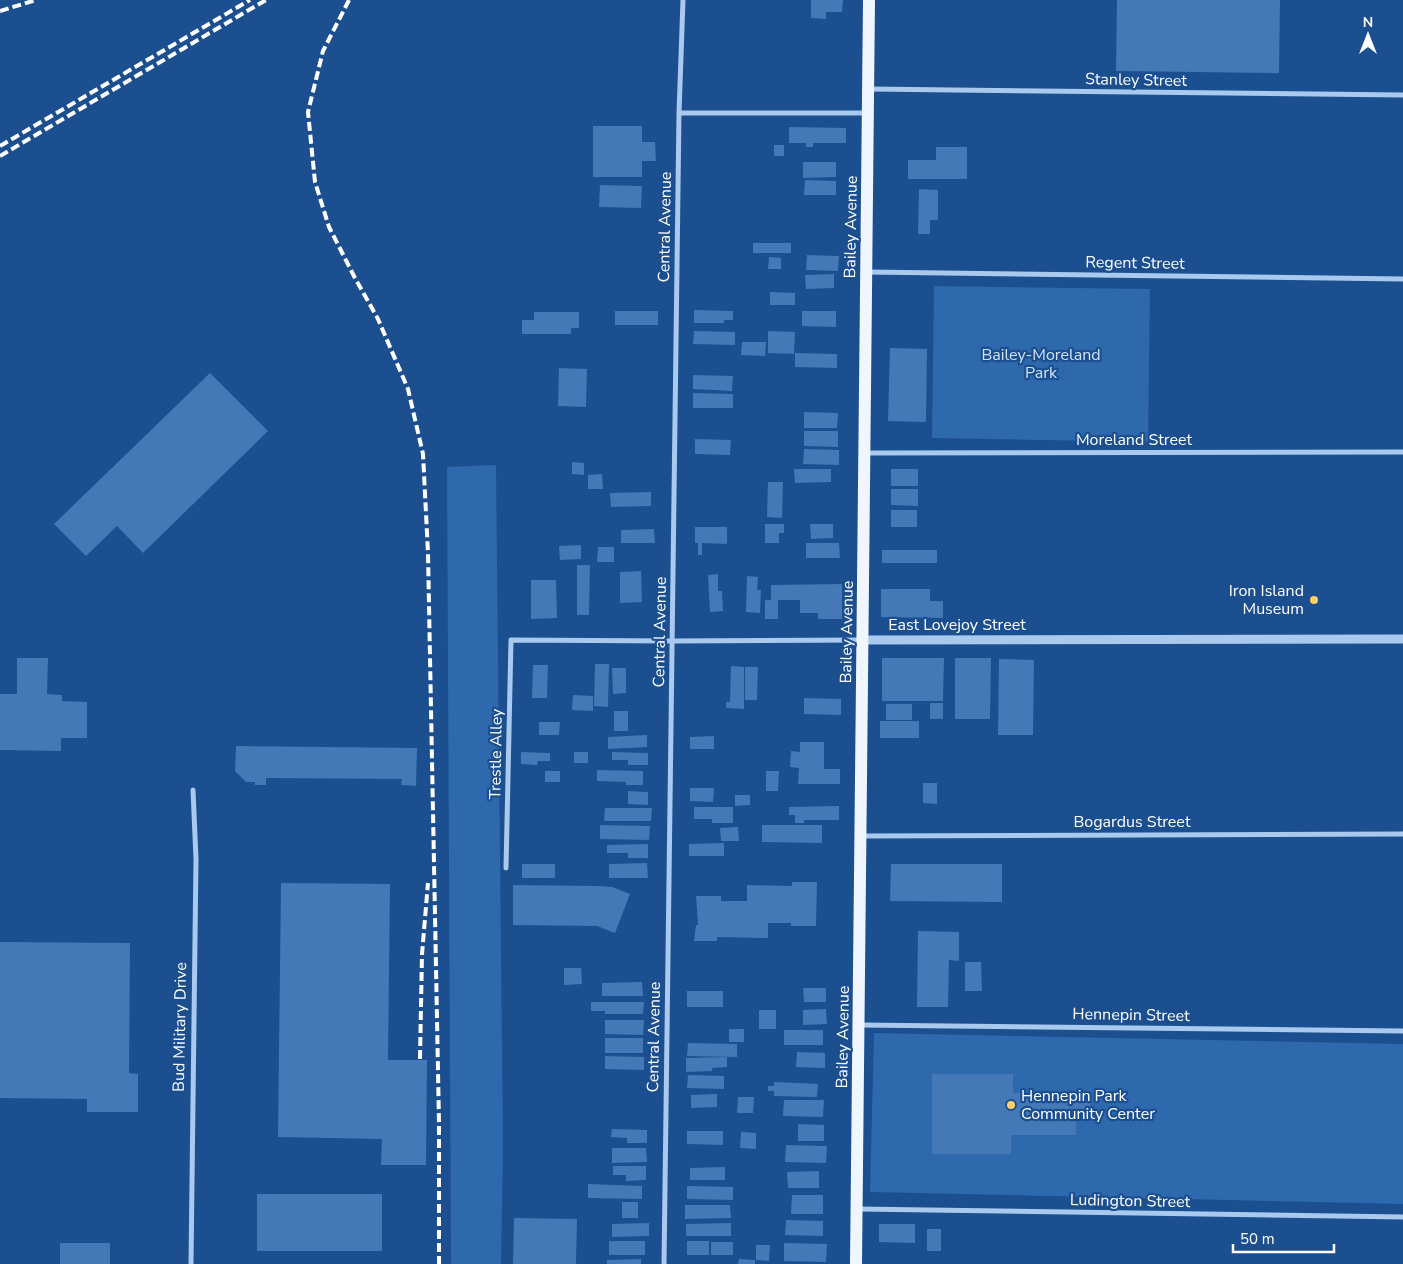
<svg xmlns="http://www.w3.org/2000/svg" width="1403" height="1264" font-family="'Nunito Sans',sans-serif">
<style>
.green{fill:#2e69ad}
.building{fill:#4478b7}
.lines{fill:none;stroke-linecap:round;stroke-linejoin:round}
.minor{stroke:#a9c9ee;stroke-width:5}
.tertiary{stroke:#a9c9ee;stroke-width:9}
.primary{stroke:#f0f6ff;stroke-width:12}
.rail{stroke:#fff;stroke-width:4;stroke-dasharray:9 4;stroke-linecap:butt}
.poi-dot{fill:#ffd166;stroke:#1b4f8f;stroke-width:2}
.labels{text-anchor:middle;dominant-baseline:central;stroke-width:4.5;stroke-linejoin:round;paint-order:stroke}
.street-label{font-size:16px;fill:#fff;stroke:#1b4f8f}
.park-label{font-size:16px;fill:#cfe3fa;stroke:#1b4f8f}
.poi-label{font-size:16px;fill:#fff;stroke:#1b4f8f;text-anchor:end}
</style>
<rect width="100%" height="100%" fill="#1b4f8f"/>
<!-- green -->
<path class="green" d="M934,286l216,3 -2,153 -216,-4z
M496,465l7,681 -2,118h-50l-4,-797z
M874,1033l529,11v160l-533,-12z"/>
<!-- building -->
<path class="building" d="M811,0h32l-1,12h-16v7l-15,-1z
M1117,0h163l-1,73 -163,-2z
M593,126h49v16h13l1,19h-14v16h-49z
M789,127l57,1v15h-33v4h-7v-4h-17z
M774,145h10v11h-10z
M936,147h31v32h-59v-19h28z
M803,162h33v15l-33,1z
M805,180l31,1v14h-32z
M600,185l42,1 -1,22 -42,-1z
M919,189l19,1v30h-8v14h-12z
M753,243h38v10h-38z
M807,255l32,1 -1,15 -32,-1z
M769,257l12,1v11h-13z
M834,274v14l-28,1 -1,-14z
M770,292l25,1v12h-25z
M694,310l39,1v9h-9v3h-30z
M615,311h43v14h-43z
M802,311h34v16l-34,-1z
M534,312h45v16h-8v6h-49v-14h12z
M694,331l41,1v13l-42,-1z
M768,331l27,1 -1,22 -26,-1z
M742,342h24l-1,14 -24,-1z
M890,348l37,1 -1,73 -38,-1z
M795,353l42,1v14l-42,-1z
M559,368l28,1 -1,38 -28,-1z
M210,373l58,58 -125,122 -26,-27 -31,30 -32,-32z
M693,375l40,1 -1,15 -39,-2z
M693,393l40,1v14h-40z
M804,412l34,1 -1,15h-33z
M804,431h34v16l-34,-1z
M695,439l36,1 -1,15 -35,-1z
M804,449l35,1v15l-36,-1z
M572,462l12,1v12l-12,-1z
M794,469h37v13l-36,1z
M891,469h27v17h-27z
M602,474l1,15h-15v-14z
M768,482h15l-1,36 -15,-1z
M891,489h27v17l-27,-1z
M651,492v14l-40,1 -1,-14z
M891,510h26v17h-26z
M765,524h19v9h-5v10h-14z
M810,524h23v14l-22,1z
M695,527h32v17l-25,-1v12h-4v-12h-3z
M654,529l1,14h-34v-13z
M806,543h33l1,15h-34z
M581,545v14l-21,1 -1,-14z
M598,547h16v15h-17z
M882,550h55v13h-55z
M577,565h13l-1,50h-12z
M641,571l1,31 -22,1v-31z
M718,574v17h4l1,20 -13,1 -2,-37z
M747,576l11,1 -1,13h4l-1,23 -14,-1z
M531,580h25l1,38 -26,1z
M842,584v35h-24v-6h-18v-13h-22v19h-13v-19h6v-15z
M881,589h49v12h13v17l-62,-1z
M17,658h31l-1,36 15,1v6l25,1v36h-26v13l-61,-1v-56h17z
M882,658h62l-1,43h-61z
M955,658h36l-1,61h-35z
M999,659l35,1 -1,75h-35z
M595,664h14l-1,43 -14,-1z
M533,665h15l-1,33h-15z
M731,666l13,1v42l-18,-1v-6h4z
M745,667h13l-1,33h-12z
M612,668h14v25l-13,1z
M573,695l20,1v15l-21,-1z
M804,698l37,1v16l-37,-1z
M930,703h13v16h-13z
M886,704h26v16h-26z
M614,711h14v20h-14z
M880,721h39v17h-39z
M539,722h21l-1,13h-20z
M647,735v12l-39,2v-12z
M714,736v13h-24v-12z
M800,742h24v27h16v15h-42l1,-16 -9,-1 1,-16 9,1z
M236,746l181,2 -1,38 -15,-1 1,-6 -136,-1v7h-11v-3h-9l-11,-11z
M521,752l29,1v8h-12l-1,4 -16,-1z
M574,752h14v11h-14z
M612,752l36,1v12h-20v-5h-16z
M597,770l46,1v14h-17v-3l-29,-1z
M545,771h15v11h-15z
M766,771h13l-1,20h-12z
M923,783h14v21l-14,-1z
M690,788h24l-1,14 -23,-1z
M628,791l20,1v13l-20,-1z
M735,795h15v10l-15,1z
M839,806v14h-35v3h-9v-8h-6v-8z
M694,807h39v16h-21v-4h-18z
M605,808h47l-1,13h-47z
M600,825l50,1 -1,14 -49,-1z
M762,825h60v18l-60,-1z
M738,827l1,14h-18l-1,-13z
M724,843v13h-35v-12z
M648,844v14h-20v-5h-21v-8z
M647,863l1,15h-39v-14z
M522,864h33v14h-33z
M891,864h111v38l-112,-1z
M792,882h25l-1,44h-25v-3h-23v15l-51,-1v4h-23l2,-16h2l-2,-29h25v5h26v-16l45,1z
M281,883l109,1 -2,176h39l-1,105h-45l1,-26 -104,-2z
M513,885l85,1 14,1 18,7 -15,39 -18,-7 -84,-1z
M918,931l41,1v29l-10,-1 -1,47h-31z
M0,942l130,1 -1,130 9,1v38h-51v-13l-87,-1z
M965,962h16l1,29h-17z
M564,968h17l1,16 -18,1z
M642,982l1,14h-41v-13z
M803,988h23v14h-22z
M687,991h36v16h-36z
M591,1002h53l-1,12h-38v-3h-14z
M826,1009l1,15 -24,1v-15z
M759,1010h17v19h-17z
M605,1020h39l-1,15 -38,-1z
M729,1029h15v13h-15z
M784,1030h39v15h-39z
M605,1038h38v15h-38z
M688,1043l49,1v13l-50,-1z
M797,1052l28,1v15l-29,-1z
M605,1056l39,1v13l-39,-1z
M727,1057v10l-15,1v3l-26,1v-14z
M932,1074h81v19h77v24h-14v18h-65v19h-79z
M688,1075l36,1v13l-37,-1z
M774,1082l44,2 -1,13 -43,-1v-5h-6v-5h6z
M717,1094v13l-26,1v-13z
M738,1097h16l-1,16h-16z
M784,1100h40l-1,17 -40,-1z
M798,1124l26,1v16h-26z
M612,1129l35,1v13h-20v-5l-16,-1z
M687,1131h36v14l-36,-1z
M741,1132l15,1v16l-16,-1z
M786,1145l41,1 -1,17 -41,-1z
M612,1148h34l1,14 -35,1z
M613,1166h33v14l-20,1v-6h-13z
M725,1167v13h-35v-12z
M819,1171v17h-31l-1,-16z
M588,1184l54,2v13l-54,-1z
M687,1186l46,1v13l-46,-1z
M257,1194h125v57h-125z
M792,1195h31v19h-32z
M622,1202h16v16h-16z
M685,1205h45l1,13 -46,1z
M514,1218l63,1 -1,45h-63z
M786,1220l37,1v15l-38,-1z
M649,1223v13l-37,1v-13z
M731,1223v13h-45v-12z
M879,1224h36v19l-36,-1z
M927,1229h14v22h-14z
M609,1241h36v14h-36z
M687,1241h22v14h-22z
M711,1242h22v13h-22z
M60,1243h50v21h-50z
M784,1243l43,1 -1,18 -42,-1z
M756,1245h14l-1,16 -13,-1z
M641,1259v5h-34v-4z
M739,1259l16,1v4h-17z"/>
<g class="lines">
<!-- minor -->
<path class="minor" d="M869,89l534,6
M679,113h187
M867,272l536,7
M865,453l538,-1
M861,836l542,-2
M506,868l5,-228 161,1 189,-1
M860,1025l543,6
M858,1209l545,8
M191,1264l5,-405 -3,-69
M664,1264l15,-1151 4,-113"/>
<!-- tertiary -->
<path class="tertiary" d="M863,640l540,-1"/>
<!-- primary -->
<path class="primary" d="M856,1264l13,-1264"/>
<!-- rail -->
<path class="rail" d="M349,0l-26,51 -15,61 7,70 14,45 26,51 23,41 30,70 15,65 5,99 11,570v141
M0,11l36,-11
M0,146l250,-146
M0,156l266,-156
M420,1059l2,-105 6,-71"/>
</g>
<!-- markers -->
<g class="poi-dot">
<circle cx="1314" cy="600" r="5"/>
<circle cx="1011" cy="1105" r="5"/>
</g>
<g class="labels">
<!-- street labels -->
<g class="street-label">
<text transform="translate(1136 80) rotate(1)">Stanley Street</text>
<text transform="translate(665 227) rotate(-89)">Central Avenue</text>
<text transform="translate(851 227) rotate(-89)">Bailey Avenue</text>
<text transform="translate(1135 263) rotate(1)">Regent Street</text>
<text x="1134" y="440">Moreland Street</text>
<text x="957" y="625">East Lovejoy Street</text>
<text transform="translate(660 632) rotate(-89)">Central Avenue</text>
<text transform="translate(847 632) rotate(-89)">Bailey Avenue</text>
<text transform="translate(496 754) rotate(-89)">Trestle Alley</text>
<text x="1132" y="822">Bogardus Street</text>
<text transform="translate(1131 1015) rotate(1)">Hennepin Street</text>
<text transform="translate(180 1027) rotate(-89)">Bud Military Drive</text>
<text transform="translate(654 1037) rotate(-89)">Central Avenue</text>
<text transform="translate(843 1037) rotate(-89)">Bailey Avenue</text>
<text transform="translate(1130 1201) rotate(1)">Ludington Street</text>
</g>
<!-- park labels -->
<g class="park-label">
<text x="1041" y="355">Bailey-Moreland<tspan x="1041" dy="18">Park</tspan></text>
</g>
<!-- poi labels -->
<g class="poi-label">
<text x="1304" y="591">Iron Island<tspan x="1304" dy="18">Museum</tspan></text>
<text x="1021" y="1096" text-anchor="start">Hennepin Park<tspan x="1021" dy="18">Community Center</tspan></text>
</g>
</g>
<!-- north arrow -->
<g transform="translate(1368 35)" stroke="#1b4f8f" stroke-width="4" paint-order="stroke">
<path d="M0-4L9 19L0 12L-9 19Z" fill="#ffffff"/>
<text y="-8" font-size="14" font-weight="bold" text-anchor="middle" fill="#ffffff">N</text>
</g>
<!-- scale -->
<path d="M1233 1244v8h101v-8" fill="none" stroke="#ffffff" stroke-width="2.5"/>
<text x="1240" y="1244" font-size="15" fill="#ffffff" stroke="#1b4f8f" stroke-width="4" paint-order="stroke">50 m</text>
</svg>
